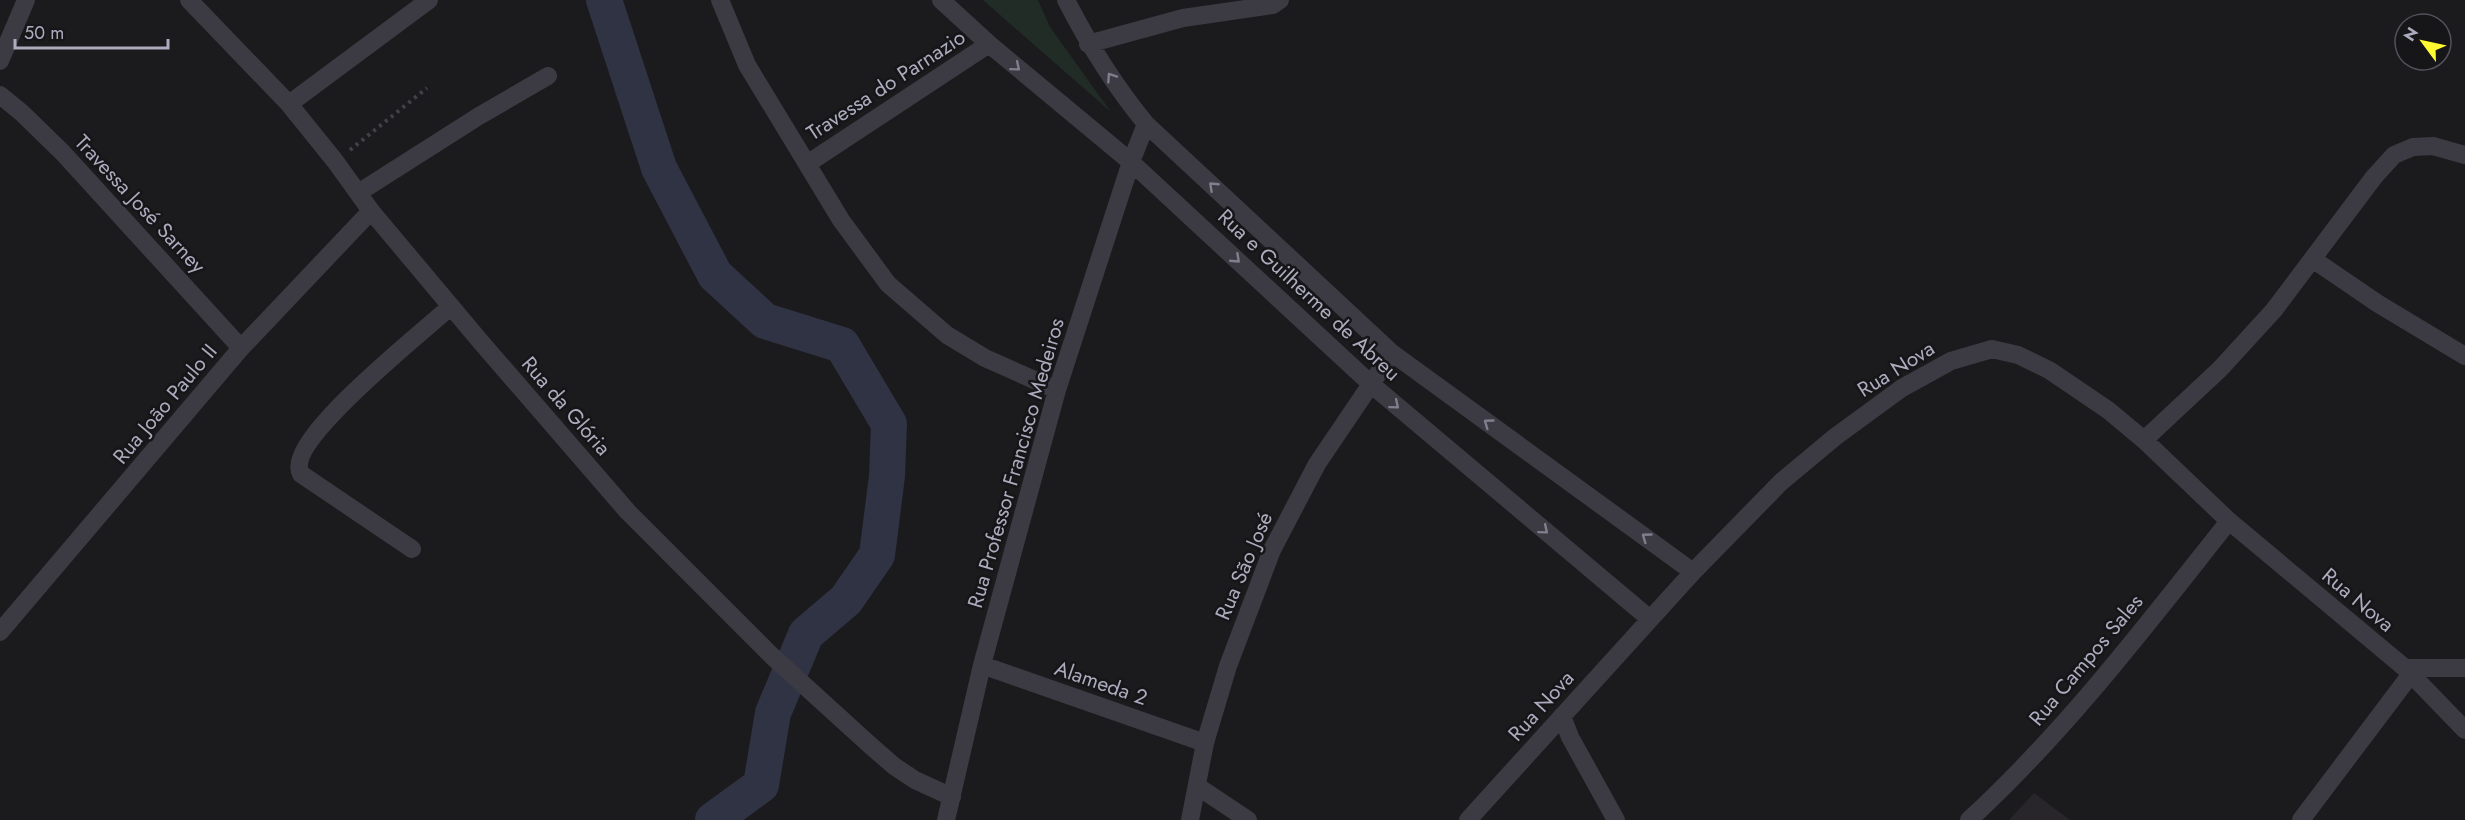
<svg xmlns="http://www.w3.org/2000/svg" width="2465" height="820" font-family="Jost,sans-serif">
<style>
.built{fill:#28262a}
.green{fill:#222c26}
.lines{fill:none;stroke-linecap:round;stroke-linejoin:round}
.river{stroke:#2f3343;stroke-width:36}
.path{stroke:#41414a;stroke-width:4;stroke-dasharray:3 4.5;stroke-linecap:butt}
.minor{stroke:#3c3b43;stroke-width:18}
.oneway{stroke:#7f7f8d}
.labels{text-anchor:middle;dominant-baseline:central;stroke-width:5;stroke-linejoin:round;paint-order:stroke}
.street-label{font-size:21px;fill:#acacbe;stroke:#161518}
</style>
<rect width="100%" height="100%" fill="#1b1a1d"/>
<!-- built -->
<path class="built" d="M2034,793l36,27h-61z"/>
<!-- green -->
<path class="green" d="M983,0h55l12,27 61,85z"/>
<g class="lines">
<!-- river -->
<path class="river" d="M604,0l55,168 56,107 50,46 77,24 47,79 -2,52 -10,79 -31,45 -40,34 -33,79 -12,72 -48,35"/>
<!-- path -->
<path class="path" d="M350,150l77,-62"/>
<!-- minor -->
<path class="minor" d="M189,0l100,104 46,57 36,50 109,130 148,171 144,144 99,90 23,20 21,14 37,17
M720,0l27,65 94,155 47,64 59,51 38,23 72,32
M941,0l48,44 142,118 241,223 278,234
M1066,0c23,45 48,85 80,124l246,229 301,219
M1088,44l95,-26 90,-13 7,-5
M0,61l26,-61
M0,95l22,18 41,40 178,195
M289,104l140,-104
M807,164l182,-120
M358,193l121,-77 69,-40
M2314,260l63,43 88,53
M2144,440l76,-71 54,-59 100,-133 20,-22 19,-8 20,-1 32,9
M412,549l-111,-75c-19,-33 125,-144 150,-168
M0,632l241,-284 130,-137
M982,665l223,78
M2405,668h60
M1562,716l8,21 46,83
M1197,786l51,34
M946,820l36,-155 75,-275 74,-228 15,-38
M1190,820l15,-77 23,-77 44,-116 45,-86 75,-111
M1468,820l225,-248 88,-90 54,-45 67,-49 49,-27 41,-12 26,6 31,15 59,40 36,30 85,81 176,147 60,62
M1969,820c97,-89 178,-196 260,-299
M2301,820l110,-146"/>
</g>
<!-- one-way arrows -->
<defs><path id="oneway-chevron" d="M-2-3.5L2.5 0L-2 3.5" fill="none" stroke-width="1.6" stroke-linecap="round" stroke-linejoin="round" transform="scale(1.5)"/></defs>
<g class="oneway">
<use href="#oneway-chevron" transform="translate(1016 67) rotate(40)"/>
<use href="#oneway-chevron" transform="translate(1111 77) rotate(-124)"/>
<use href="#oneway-chevron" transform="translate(1213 186) rotate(-137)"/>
<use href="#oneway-chevron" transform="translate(1236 259) rotate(43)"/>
<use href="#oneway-chevron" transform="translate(1395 405) rotate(40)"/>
<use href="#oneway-chevron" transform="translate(1488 423) rotate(-144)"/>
<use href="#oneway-chevron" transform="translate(1544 530) rotate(40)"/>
<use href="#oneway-chevron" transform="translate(1646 537) rotate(-144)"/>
</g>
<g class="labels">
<!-- street labels -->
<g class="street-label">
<text transform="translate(886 85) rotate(-33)">Travessa do Parnazio</text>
<text transform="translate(140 204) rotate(47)">Travessa José Sarney</text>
<text transform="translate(1309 295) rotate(43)">Rua e Guilherme de Abreu</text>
<text transform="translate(1896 369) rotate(-32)">Rua Nova</text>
<text transform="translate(165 404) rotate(-50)">Rua João Paulo II</text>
<text transform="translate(566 406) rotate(49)">Rua da Glória</text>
<text transform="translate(1016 463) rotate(-74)">Rua Professor Francisco Medeiros</text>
<text transform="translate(1244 566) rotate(-67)">Rua São José</text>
<text transform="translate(2358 600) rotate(40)">Rua Nova</text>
<text transform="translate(2086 660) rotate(-50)">Rua Campos Sales</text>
<text transform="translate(1101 683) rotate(19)">Alameda 2</text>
<text transform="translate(1541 706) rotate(-48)">Rua Nova</text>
</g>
</g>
<!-- north arrow -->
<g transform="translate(2423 42) rotate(303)"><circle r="28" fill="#161518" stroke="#52515a" stroke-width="1.5"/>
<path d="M0-4.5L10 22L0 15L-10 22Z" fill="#fffb31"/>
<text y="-9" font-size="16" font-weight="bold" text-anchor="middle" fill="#acacbe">N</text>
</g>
<!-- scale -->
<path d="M15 39v9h153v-9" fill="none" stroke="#acacbe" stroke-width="3"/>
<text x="24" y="39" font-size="18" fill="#acacbe" stroke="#161518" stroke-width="4.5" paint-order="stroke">50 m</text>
</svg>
